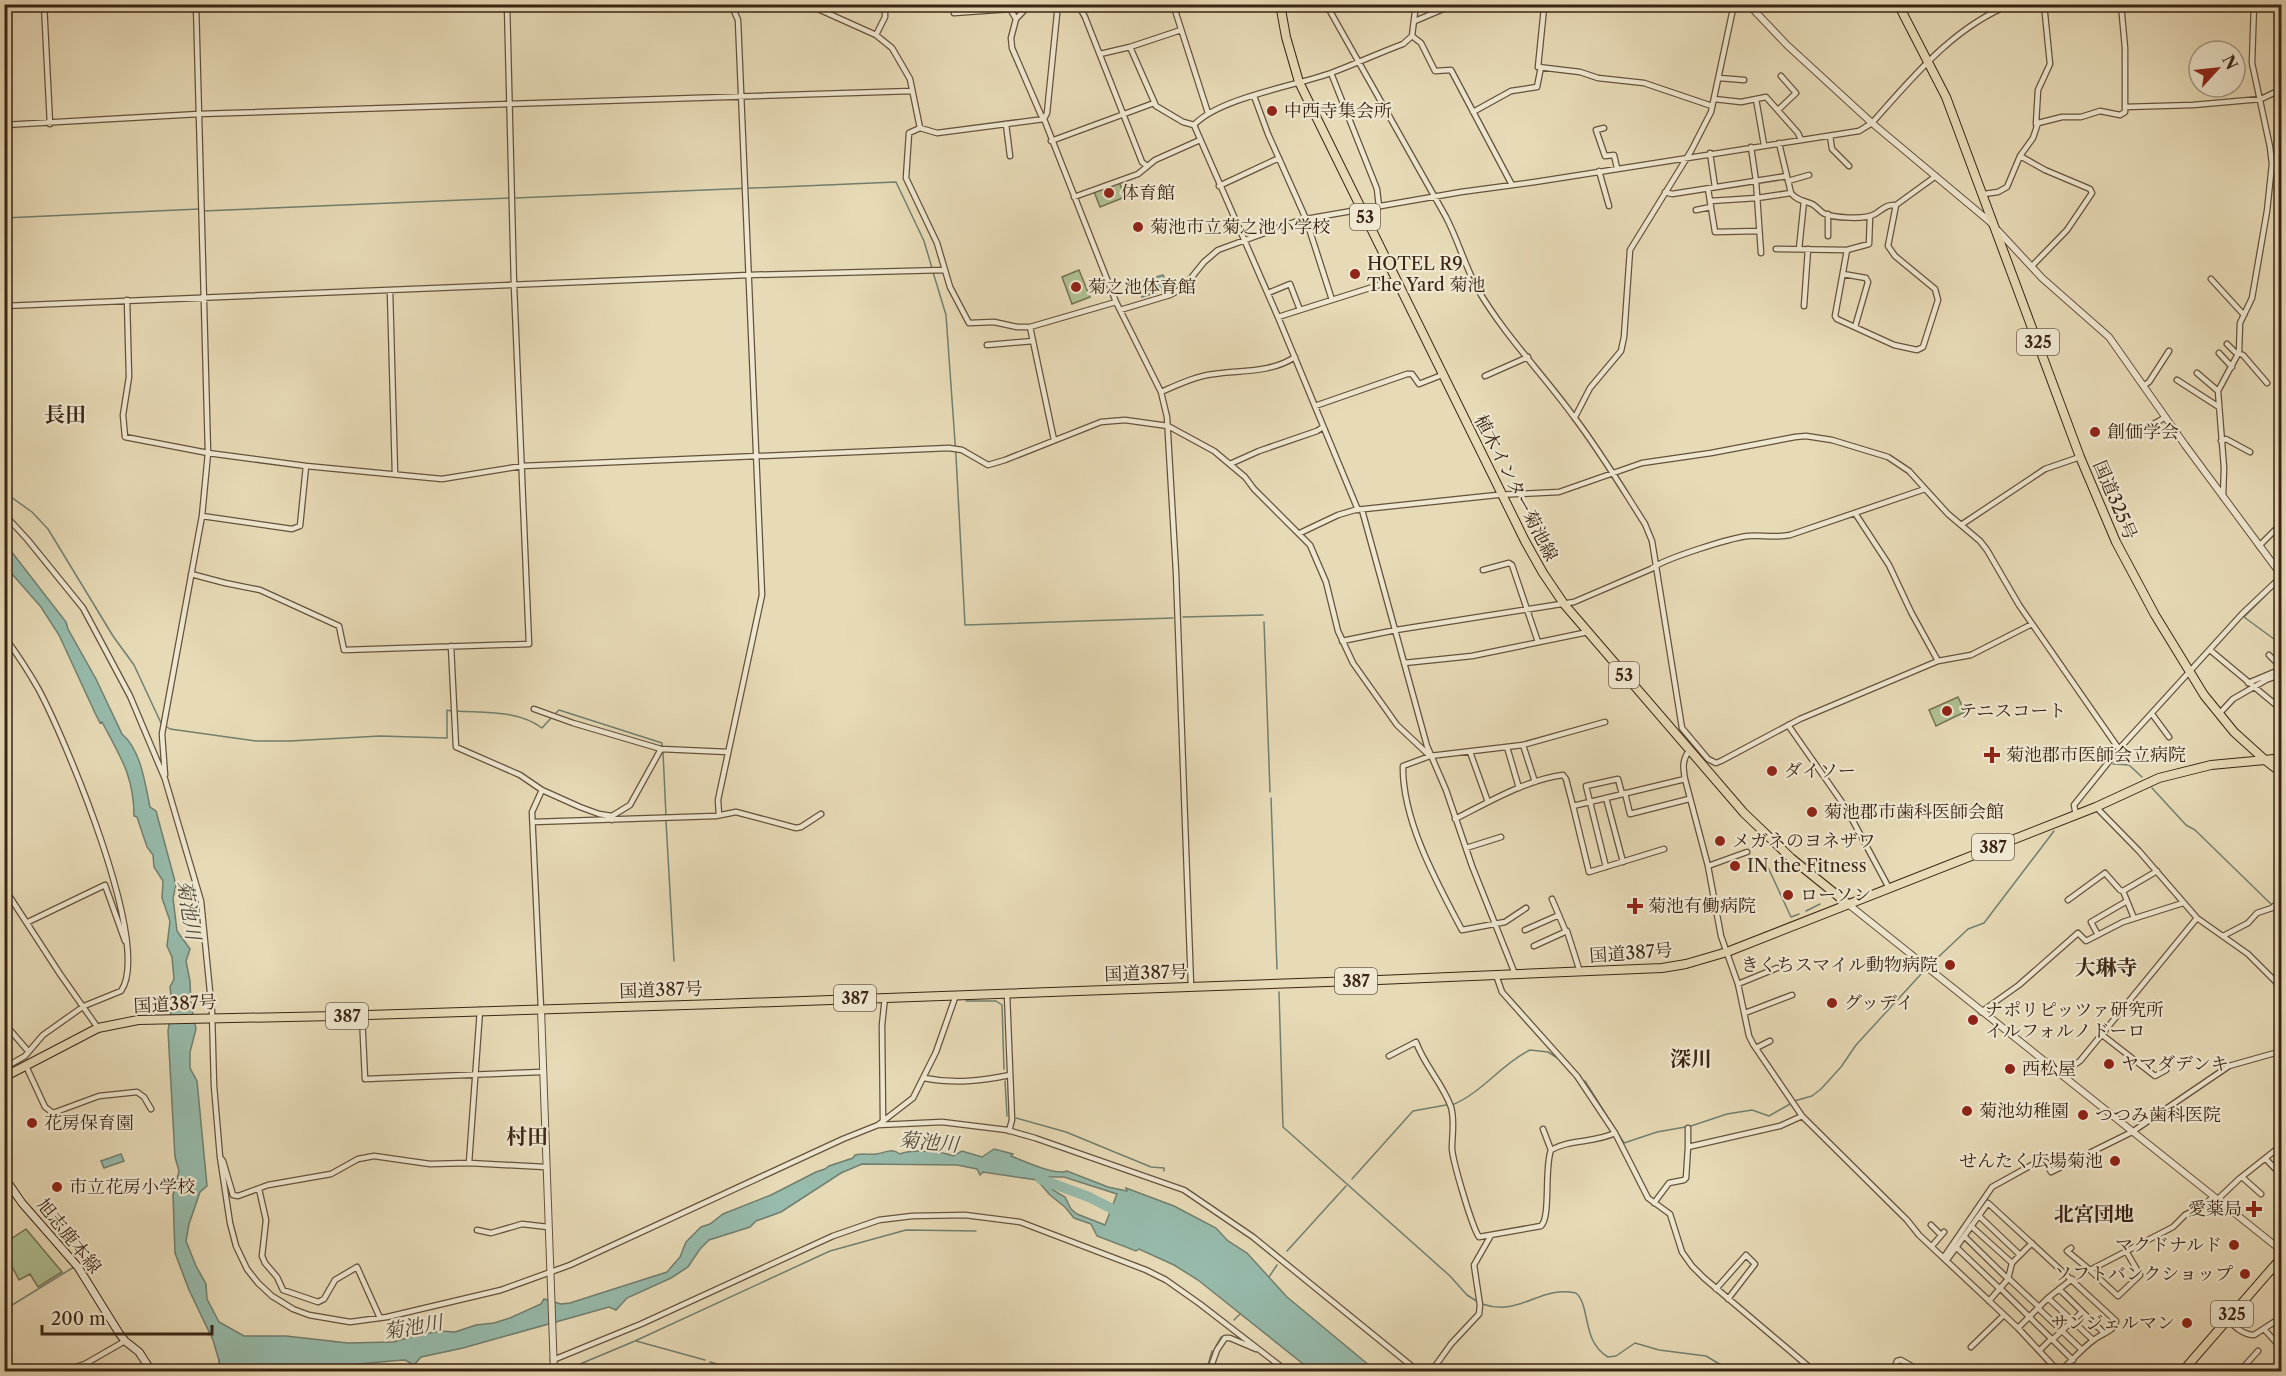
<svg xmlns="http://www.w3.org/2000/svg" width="2286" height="1376" font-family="'Libre Caslon Text','Noto Serif JP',serif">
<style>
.green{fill:#afc193;stroke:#747254;stroke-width:1.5}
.water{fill:#97bbac;stroke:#717f6f;stroke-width:1.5;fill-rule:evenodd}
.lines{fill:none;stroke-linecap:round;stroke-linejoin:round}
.stream{stroke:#717f6f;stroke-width:1.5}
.river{stroke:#97bbac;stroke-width:10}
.minor-casing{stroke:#64523c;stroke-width:7}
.tertiary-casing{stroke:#64523c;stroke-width:8}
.secondary-casing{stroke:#392414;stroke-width:9}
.primary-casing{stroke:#392414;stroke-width:10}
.trunk-casing{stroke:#392414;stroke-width:10}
.minor{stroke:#efe7d0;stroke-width:4.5}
.tertiary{stroke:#efe7d0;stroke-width:6}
.secondary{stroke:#efe7d0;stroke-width:7}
.primary{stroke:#e7dab6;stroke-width:8}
.trunk{stroke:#e7dab6;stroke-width:8}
.poi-dot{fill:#8f2418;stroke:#efe7d0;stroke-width:2}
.labels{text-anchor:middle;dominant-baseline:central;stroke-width:4.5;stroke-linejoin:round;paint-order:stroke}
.shield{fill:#efe7d0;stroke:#705e4c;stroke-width:1.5}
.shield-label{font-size:16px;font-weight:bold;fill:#392414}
.poi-label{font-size:18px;fill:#392414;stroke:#efe7d0;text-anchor:start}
.street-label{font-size:18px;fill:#392414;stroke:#efe7d0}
.water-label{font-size:20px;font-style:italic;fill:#504a3a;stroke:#efe7d0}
.neighbourhood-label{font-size:20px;font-weight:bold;fill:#392414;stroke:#efe7d0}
.quarter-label{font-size:21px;font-weight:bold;fill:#392414;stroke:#efe7d0}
</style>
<rect width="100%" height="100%" fill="#e7dab6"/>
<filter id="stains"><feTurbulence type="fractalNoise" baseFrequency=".00333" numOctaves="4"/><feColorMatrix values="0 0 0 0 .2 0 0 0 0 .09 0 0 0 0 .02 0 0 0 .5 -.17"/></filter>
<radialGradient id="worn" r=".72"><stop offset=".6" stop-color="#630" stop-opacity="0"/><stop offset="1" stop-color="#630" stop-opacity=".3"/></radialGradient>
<!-- green -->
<path class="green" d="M1118,179l7,18 -25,10 -7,-18z
M1079,270l11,27 -18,7 -10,-27z
M1958,697l7,15 -29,14 -7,-16z
M26,1229l36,43 -24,15 -8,-13 -11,6 -14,-27v-10z"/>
<!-- water -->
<path class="water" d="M1163,275l6,13 -27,9 -5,-14z
M4,542l62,80 2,7 28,50 26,55c19,16 23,49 28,73l6,4 20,74 -3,13 4,33 13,18 -4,12 4,20 1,23 5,25 -6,23v16l7,13 10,105 -7,6 -11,32 -3,17 10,25 10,18 1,15 12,23 25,14h42l62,7 45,-1 21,-6 26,-5 15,1 21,-7 18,-2 16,-5 31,-14 3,-5 17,5 9,-1 97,-31 13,-15 6,-15 15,-15 9,-3 13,-10 48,-19 45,-23 9,-3 4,-3 24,-8 2,-3c8,-2 14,0 21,-1 10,-1 15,-7 24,0 12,-5 42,-3 53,2l9,-5 20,6 12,-8 19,5 -2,2c13,5 44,20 56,15l41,16 19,4 -1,-3 48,18 42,22 12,13 19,12 40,44 89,74h-64l-114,-91 -24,-15 -35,-16 -3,2 -39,-15 -6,-12 -17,-6 -9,-11 -15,-12 -13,-15 -54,-8 -3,3 -3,-6 -20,-4 -95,-1 -21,9 -60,39 -25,9 -6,6 -41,13 -9,9 -12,18 -17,11 -44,20 -11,12 -7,-3 -146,41 -42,9 -7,8 -9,-5c-61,4 -125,16 -185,4l-7,-24 -24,-50 -14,-37 -2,-58 6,-24 -4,-14 -7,-126 4,-27 -2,-17 4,-8 -2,-22 -5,-11 3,-25 -8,-23 1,-17 -9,-14 -1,-12 -6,-8 -10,-30 -3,-1c0,-40 -14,-60 -32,-94l-2,1 -5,-10 -36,-78 -18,-28 -36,-41zM1048,1177h16l53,17 -12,31 -28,-11 -6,-5 -6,-12 -12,-7 -2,-5 2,-4 -5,-1z
M121,1154l3,7 -20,7 -3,-7z"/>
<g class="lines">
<!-- stream -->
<path class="stream" d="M515,198l381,-16 28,59 8,27
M203,211l307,-13
M4,218l195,-9
M933,272l13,43 10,141 9,169 208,-7
M4,492l28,20 16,17 65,107 21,29 27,58 9,6 86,12h34l90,-5 67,2v-28l4,1
M2267,594l-23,23 38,28
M1183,617l80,-2
M1264,622l6,170
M456,711c29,2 62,-1 86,17l10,-11
M555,714l4,-4 103,33v4
M663,752l3,64
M2113,764l16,1 13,12
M2152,788l34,37 9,5 77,75
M1271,798l6,171
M666,821l8,140
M1766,863l25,54 8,-3
M2276,908l6,6
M1806,911l14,-7
M1932,963l36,-34 16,-6 70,-92
M1279,992l4,135 167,149 17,19 11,7
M966,1001h30l6,4 2,64
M1564,1065l7,8
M1005,1081l2,35
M1585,1081l39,62 33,-11 34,-6 36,-12 25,-4 17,6 21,-12
M1794,1101l18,-5 9,-7 20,-22 15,-22 66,-72
M1452,1105c30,-12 49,-41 78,-55l18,2 11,7
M1016,1118l50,14 85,35 13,1v3
M1352,1179l61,-68 33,-6
M1287,1251l59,-65
M1269,1277l8,-12
M1482,1304c39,13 57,-19 94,-11 15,13 5,48 32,64l8,-1 19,-13 24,7 47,6 27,16
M4,1310l70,-43
M1234,1320l6,-6
M636,1341l69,19
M1216,1346l5,-9
M219,1360v12
M710,1362l35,10
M561,1372l74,-31 195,-90 76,-21 70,1
M1206,1372l6,-21"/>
<!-- river -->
<path class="river" d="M1040,1179l49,18 33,17"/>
<defs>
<path id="minor" d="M44,4l6,120
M807,4l69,31 16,13 18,31 10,49 17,5 107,-14
M1078,4l7,13 57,145 5,4
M1173,4l35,109
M1326,4l120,213c12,23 19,49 31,71 27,47 66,86 97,129 26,34 48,71 71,107l7,17 30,187 26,31 8,4 5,-2 79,-42 138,-58 33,-6 61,-31
M1500,4l54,4 4,-4
M1544,8l-6,59 42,5 18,6 46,5 68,23
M954,13l56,-4 6,10 -5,19 1,10 29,67 3,4 72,183 45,90 6,25 9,155 15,414
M1016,19l14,-15
M1415,21l40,-17
M1181,30l-51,17 26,59 27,16 11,3
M876,35l9,-18v-13
M1412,36l9,7 14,28 16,-1 61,115
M1100,54l30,-7
M1331,73l46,116 2,18
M1719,78l25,2
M1254,96l14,38 38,85 26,81
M1714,99l27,3 25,-5 32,36 3,7
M1756,99l8,46
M2125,107l68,-2 68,-6 21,-10
M1778,110l18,-17 -15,-17
M1473,112l38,-21 26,-4 4,-20
M1044,119l3,-6 11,-109
M1006,124l4,32
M2036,124l2,-34 12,-26 -6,-60
M4,125l195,-11 713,-23
M1194,125l84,192 80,193
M1194,125c25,-27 101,-39 137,-52 24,-9 48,-20 72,-29l9,-8 4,-32
M920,128l-11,5 -3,45 31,65 13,44 19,36 25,-1 23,5h13l86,-25
M1604,128l-8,2 9,26 9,-1 3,13
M1830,136l2,13 17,17
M1051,141l103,-38
M1779,143l12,50c5,7 13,8 21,11 4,2 7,6 11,9 10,5 42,7 52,1 8,-5 12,-10 21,-9
M1751,147l5,34 5,72
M1710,153l5,34
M2020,156l25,14 45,19 2,4 -25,37 -35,36
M1599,171l10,35
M1788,181l21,-6
M1219,186l60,-28
M1708,189l7,43 44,-1
M1665,192l7,2 115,-18
M1984,194l14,-2 9,-5 13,-31 13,-18 5,-15 24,-6h19l19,-6 20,4 5,-3v-64l-4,-44
M1074,197l64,-23 17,-14 45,-20
M1710,201l47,-3 34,-5
M1696,210l15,-3
M1828,214v22
M1776,249l71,1 22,-6 1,-28
M1799,249l5,-48
M1847,250l-12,66 2,3 57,26 23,5 6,-3 15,-47 -3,-11 -40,-33 -7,-10 8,-41 40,-29
M1843,274l23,4 2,4 -13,45
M2211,279l33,36
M390,291l5,183
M1268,293l22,-9 10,26
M127,300l2,77 -6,38 2,22 83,16 98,13 136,13 80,-13 427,-18 13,2 26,15 17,-5 96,-38 24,-2 43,6 46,25 31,26 9,12 56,56 16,37 12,49 15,32 44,62 33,31
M4,306l745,-31 195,-5
M1804,306l4,-57
M1120,310l50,-15 13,-7 21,-26 14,-12 82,-30 161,-28 74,-10 324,-51 13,-8c40,-45 82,-97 140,-119
M1278,317l117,-37
M1030,327l24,113
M2227,344l8,8 8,3 24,28
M987,345l46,-4
M2219,353l13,14
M2197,373l21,18
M1485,376l43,-19
M2177,380l42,27
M2143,386l6,-4 20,-31
M1161,392c16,-7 35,-16 53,-18 27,-4 57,-1 81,-17
M1315,406l92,-32h5l7,10 23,-9
M1575,417l15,-29 31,-37 3,-14 6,-87 61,-99 20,-39 23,-108
M2126,436c13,-7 28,-10 39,-19
M2221,441l5,-2 24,13
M1230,464l29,-13 58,-20 6,-4
M2223,497l1,-29 -6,-77 21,-39 1,-29 12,-25 15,-87 5,-47 -2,-17 -18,-84 2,-59
M2280,507l2,1
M1362,510l65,236 19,44 26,76 43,108
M1855,513l34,52 22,47 27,49
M4,514l23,25 56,69 47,88 35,83 36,122 11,111 2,74 6,71 10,66 6,23 11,23 11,14 14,13 21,13 16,6 41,7 37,-5 114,-27 69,-25 273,-126 35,-14 35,-27 23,-46 20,-57
M202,516l90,13 8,-3 6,-60
M1961,525l84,-56 35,-12
M1300,533l38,-18 17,-5 142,-15 62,-3 83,-29 69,-10 84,-16 11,-1 26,4 56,17 21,14 39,43 32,27 7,9 32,55 100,144
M2259,546l23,-23
M1483,570l26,-7 3,2 26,77
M191,574l34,9 35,7 79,36 5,24 185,-6 -15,-358 -7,-282
M4,636c13,18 25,36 35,54 26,49 114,256 82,301l-37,15 -41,29 -18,21 -21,12
M1342,641l54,-11 178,-28 77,-33c12,-10 79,-31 97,-33 14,-1 27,2 42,-1l135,-46
M451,646l5,101 64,28 22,15 38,17 19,7 13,2v4
M2210,650l72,60
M1404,663l68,-7 116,-24
M2248,683l31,-13 2,-3 -12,-12
M534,709l39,14 88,26 67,3
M2152,714l17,23
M2219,714l14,-15 33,-19 16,-6
M1788,725l58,83 43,80
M1523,745l12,37
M1507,747l12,41
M1689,751c-7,9 -6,17 -4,28l23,87 13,70 17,48 11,52 4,8 49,72 105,104 12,15 99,93 41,44
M1470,752l18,50
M165,775l-3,-41 40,-218 6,-63 -12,-449
M1625,793l5,21 59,-15
M1606,798l17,64
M1573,806l16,66 75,-23
M2096,807l43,44 58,67 51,36 34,34
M719,815l-1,-15 44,-205 -24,-575 -7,-16
M2076,815l-2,-10 45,-56 123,-135 40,-38
M612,816l18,-11 31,-56
M1455,819c34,-17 70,-39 108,-44l3,4 7,27 112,-27
M533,822l183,-6 20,-4 60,16 5,-1 20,-13
M1466,848l35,-11
M1708,866l39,-14
M1606,867l-20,-81 32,-7 4,15
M4,888l56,86 38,54
M2123,891l11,27
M1552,899l14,33
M2068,900l37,-27 15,17 3,1 34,-20
M1526,908l-21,14 -43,8c-25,-47 -60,-110 -59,-164l27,-10 93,-11 82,-23
M28,922l77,-37 20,56
M1525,930l34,-15
M2098,935l-7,-13 36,-21
M2223,936l25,-13 9,-10 15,-5 10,-9
M1534,946l33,-15 13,41
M1496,975l6,17 75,84 38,57 33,65 22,16 12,38 10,14 12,12 111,94
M1738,984l39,-16
M1007,994l5,126 -3,11
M541,1009l-9,-197 10,-22
M1981,1012l38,-27 59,-52 8,8 37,-19 60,-19
M1745,1013l47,-18
M362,1015l3,64 177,-7
M4,1023l24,28
M2101,1034l54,42 11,-6
M1756,1048l14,-7
M1389,1056l27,-14c8,23 27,42 35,65 4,14 1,27 1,42 1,13 20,78 27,88l62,-11c10,-9 3,-58 10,-76 19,-11 43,-7 64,-17
M26,1066l19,41 8,6 46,-17 38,-4 7,5 7,12
M2060,1075l20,-14 117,-143
M924,1078c30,6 57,3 86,-3
M883,1120l-1,-95 3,-28
M878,1125l64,-3 65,8 28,8 149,52 69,47 166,135
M1688,1128v19
M1543,1129l8,21
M220,1157l3,4 10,34 5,1 30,-11 63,-11 27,-15 16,-3 56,8 39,-1 76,4
M2266,1159l16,17
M469,1163l11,-153
M2242,1177l19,17
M259,1189l7,31 -4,36 3,7 12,14 6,13 35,12 6,-3 11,-19 22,-13 23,51
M2217,1200l22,-21 43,-34
M1654,1203l15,-20 15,-3 2,-2 2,-31 92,-21 22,-10
M1979,1216l41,39
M1931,1225l10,10
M1971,1226l41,37
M477,1230l14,3 31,-9 26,3
M1964,1236l44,43
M1932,1246l12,-14
M1956,1247l44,42
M2071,1248l-4,3 23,19 83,-43 12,-12 18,-9 10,-9
M1944,1257l48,-70 47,-26 7,1 5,10 81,-40 97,-66 53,-15
M1947,1260l41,-57 128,118c-2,10 -13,12 -21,18 -13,9 -23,22 -36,33
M2090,1270l28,26 22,-21 -14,-24
M2008,1278l31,29
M2000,1288l73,72
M1716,1289l30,-34 9,9 -27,35
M2059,1289l45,44
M2048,1298l45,42
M1989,1301l19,-22 4,-16 20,-20
M2038,1308l44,42
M2227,1319c7,7 16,16 27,16l28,-18
M2018,1328l30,-30 24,-19
M2264,1329l18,20
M2052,1340l30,-28
M1971,1347l33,-32
M2040,1350l11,-11
M553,1360l88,-36 192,-88 46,-16 33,-4 53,-1 55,7 126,48 20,10 34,24 88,68
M60,1372l25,-8 40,-23
M1209,1372l8,-22 8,-12h5l26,11
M1439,1372l-3,-7 15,-21 28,-30 1,-9 -6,-40 16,-28
M1893,1372l4,-11 4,-1 21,12
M2239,1372l19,-21"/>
<path id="tertiary" d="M1748,4l39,41 85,78 117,98 53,57 67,59 76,108 97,131
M1848,904l434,347
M541,1009l13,363"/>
<path id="secondary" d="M4,1177l18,26 56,64 41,66 6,8 14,11 13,20"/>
<path id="primary" d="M1280,4l6,33 13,45 226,459 18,32 21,31 180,209 47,45 57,46
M2265,760l17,-2"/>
<path id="trunk" d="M1898,4l48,93 134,360 36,85 39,73 49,80 30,37 31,28 17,13
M4,1077l94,-49 40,-8 198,-4 382,-12 637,-23 307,-13 24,-4 41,-12 369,-145 63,-29 52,-13 54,-5
M2182,1372l100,-115"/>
</defs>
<!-- minor casing -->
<use href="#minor" class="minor-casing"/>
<!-- tertiary casing -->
<use href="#tertiary" class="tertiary-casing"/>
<!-- secondary casing -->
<use href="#secondary" class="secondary-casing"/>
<!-- primary casing -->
<use href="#primary" class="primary-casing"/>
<!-- trunk casing -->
<use href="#trunk" class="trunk-casing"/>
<!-- minor -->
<use href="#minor" class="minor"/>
<!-- tertiary -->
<use href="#tertiary" class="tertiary"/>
<!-- secondary -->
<use href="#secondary" class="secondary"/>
<!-- primary -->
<use href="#primary" class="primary"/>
<!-- trunk -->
<use href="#trunk" class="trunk"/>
</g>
<!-- markers -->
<g class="poi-dot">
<circle cx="1272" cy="111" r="6"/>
<circle cx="1109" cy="193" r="6"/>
<circle cx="1138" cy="227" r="6"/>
<circle cx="1355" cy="274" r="6"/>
<circle cx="1076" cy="287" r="6"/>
<circle cx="2095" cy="432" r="6"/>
<circle cx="1947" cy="711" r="6"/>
<path d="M1989 746h6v6h6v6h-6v6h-6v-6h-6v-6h6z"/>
<circle cx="1772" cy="771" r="6"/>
<circle cx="1812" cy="812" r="6"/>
<circle cx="1720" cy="841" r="6"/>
<circle cx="1735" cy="866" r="6"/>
<circle cx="1788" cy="895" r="6"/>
<path d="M1632 897h6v6h6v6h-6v6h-6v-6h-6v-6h6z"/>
<circle cx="1950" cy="965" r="6"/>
<circle cx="1832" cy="1003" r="6"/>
<circle cx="1973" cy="1020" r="6"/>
<circle cx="2109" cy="1064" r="6"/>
<circle cx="2010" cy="1069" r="6"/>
<circle cx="1967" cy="1111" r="6"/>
<circle cx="2083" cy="1115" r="6"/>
<circle cx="32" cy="1123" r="6"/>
<circle cx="2115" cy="1161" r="6"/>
<circle cx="57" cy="1187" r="6"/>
<path d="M2251 1200h6v6h6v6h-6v6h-6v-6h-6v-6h6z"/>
<circle cx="2234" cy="1245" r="6"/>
<circle cx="2245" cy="1274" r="6"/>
<circle cx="2187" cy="1323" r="6"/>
</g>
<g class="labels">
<!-- shield labels -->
<g class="shield">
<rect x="1350" y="204" width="30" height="26" rx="4.5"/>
<rect x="2017" y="329" width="42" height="26" rx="4.5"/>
<rect x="1609" y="662" width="30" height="26" rx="4.5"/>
<rect x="1972" y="834" width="42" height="26" rx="4.5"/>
<rect x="1335" y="968" width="42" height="26" rx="4.5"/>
<rect x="834" y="985" width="42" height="26" rx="4.5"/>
<rect x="326" y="1003" width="42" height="26" rx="4.5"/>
<rect x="2211" y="1301" width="42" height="26" rx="4.5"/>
</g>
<g class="shield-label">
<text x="1365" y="217">53</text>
<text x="2038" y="342">325</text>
<text x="1624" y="675">53</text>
<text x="1993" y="847">387</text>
<text x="1356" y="981">387</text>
<text x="855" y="998">387</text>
<text x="347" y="1016">387</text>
<text x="2232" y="1314">325</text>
</g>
<!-- poi labels -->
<g class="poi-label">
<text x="1284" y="111">中西寺集会所</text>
<text x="1121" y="193">体育館</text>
<text x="1150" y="227">菊池市立菊之池小学校</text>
<text x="1367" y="264">HOTEL R9<tspan x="1367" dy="21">The Yard 菊池</tspan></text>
<text x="1088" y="287">菊之池体育館</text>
<text x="2107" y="432">創価学会</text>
<text x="1959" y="711">テニスコート</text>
<text x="2006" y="755">菊池郡市医師会立病院</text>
<text x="1784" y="771">ダイソー</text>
<text x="1824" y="812">菊池郡市歯科医師会館</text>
<text x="1732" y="841">メガネのヨネザワ</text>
<text x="1747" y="866">IN the Fitness</text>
<text x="1800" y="895">ローソン</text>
<text x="1648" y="906">菊池有働病院</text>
<text x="1938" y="965" text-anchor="end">きくちスマイル動物病院</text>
<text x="1844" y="1003">グッデイ</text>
<text x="1985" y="1010">ナポリピッツァ研究所<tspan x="1985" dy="21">イルフォルノドーロ</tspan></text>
<text x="2121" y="1064">ヤマダデンキ</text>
<text x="2022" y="1069">西松屋</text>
<text x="1979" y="1111">菊池幼稚園</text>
<text x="2095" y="1115">つつみ歯科医院</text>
<text x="44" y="1123">花房保育園</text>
<text x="2103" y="1161" text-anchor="end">せんたく広場菊池</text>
<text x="69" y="1187">市立花房小学校</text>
<text x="2242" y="1209" text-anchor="end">愛薬局</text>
<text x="2222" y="1245" text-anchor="end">マクドナルド</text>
<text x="2233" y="1274" text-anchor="end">ソフトバンクショップ</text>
<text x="2175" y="1323" text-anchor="end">サンジェルマン</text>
</g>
<!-- street labels -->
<g class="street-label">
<text transform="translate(1516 488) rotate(63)">植木インター菊池線</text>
<text transform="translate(2115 500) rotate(67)">国道325号</text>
<text transform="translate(1631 953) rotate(-4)">国道387号</text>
<text transform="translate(1146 973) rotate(-2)">国道387号</text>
<text transform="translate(661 990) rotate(-2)">国道387号</text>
<text transform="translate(175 1004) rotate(-3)">国道387号</text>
<text transform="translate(69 1236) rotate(51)">旭志鹿本線</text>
</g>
<!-- water labels -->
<g class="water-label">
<text transform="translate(189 910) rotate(81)">菊池川</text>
<text transform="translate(929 1142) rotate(5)">菊池川</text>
<text transform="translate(413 1327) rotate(-10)">菊池川</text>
</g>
<!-- neighbourhood labels -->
<g class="neighbourhood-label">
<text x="2094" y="1214">北宮団地</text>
</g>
<!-- quarter labels -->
<g class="quarter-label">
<text x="65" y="414">長田</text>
<text x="2106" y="967">大琳寺</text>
<text x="1691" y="1058">深川</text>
<text x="527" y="1136">村田</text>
</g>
</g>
<!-- margin -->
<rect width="2286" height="1376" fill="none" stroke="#e7dab6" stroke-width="24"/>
<rect x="6" y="6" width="2274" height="1364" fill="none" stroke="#392414" stroke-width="3"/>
<rect x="12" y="12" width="2262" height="1352" fill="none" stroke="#392414" stroke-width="1.5"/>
<!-- north arrow -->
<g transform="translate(2217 69) rotate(63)"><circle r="28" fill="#efe7d0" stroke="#a69985" stroke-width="1.5"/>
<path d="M0-4.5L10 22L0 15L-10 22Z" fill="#8f2418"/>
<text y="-9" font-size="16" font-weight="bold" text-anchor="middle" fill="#392414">N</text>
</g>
<!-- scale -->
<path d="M42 1325v9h170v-9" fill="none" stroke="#392414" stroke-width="3"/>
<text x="51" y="1325" font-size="18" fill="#392414" stroke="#efe7d0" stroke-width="4.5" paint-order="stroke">200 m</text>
<rect width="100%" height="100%" filter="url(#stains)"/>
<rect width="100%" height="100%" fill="url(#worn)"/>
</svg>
